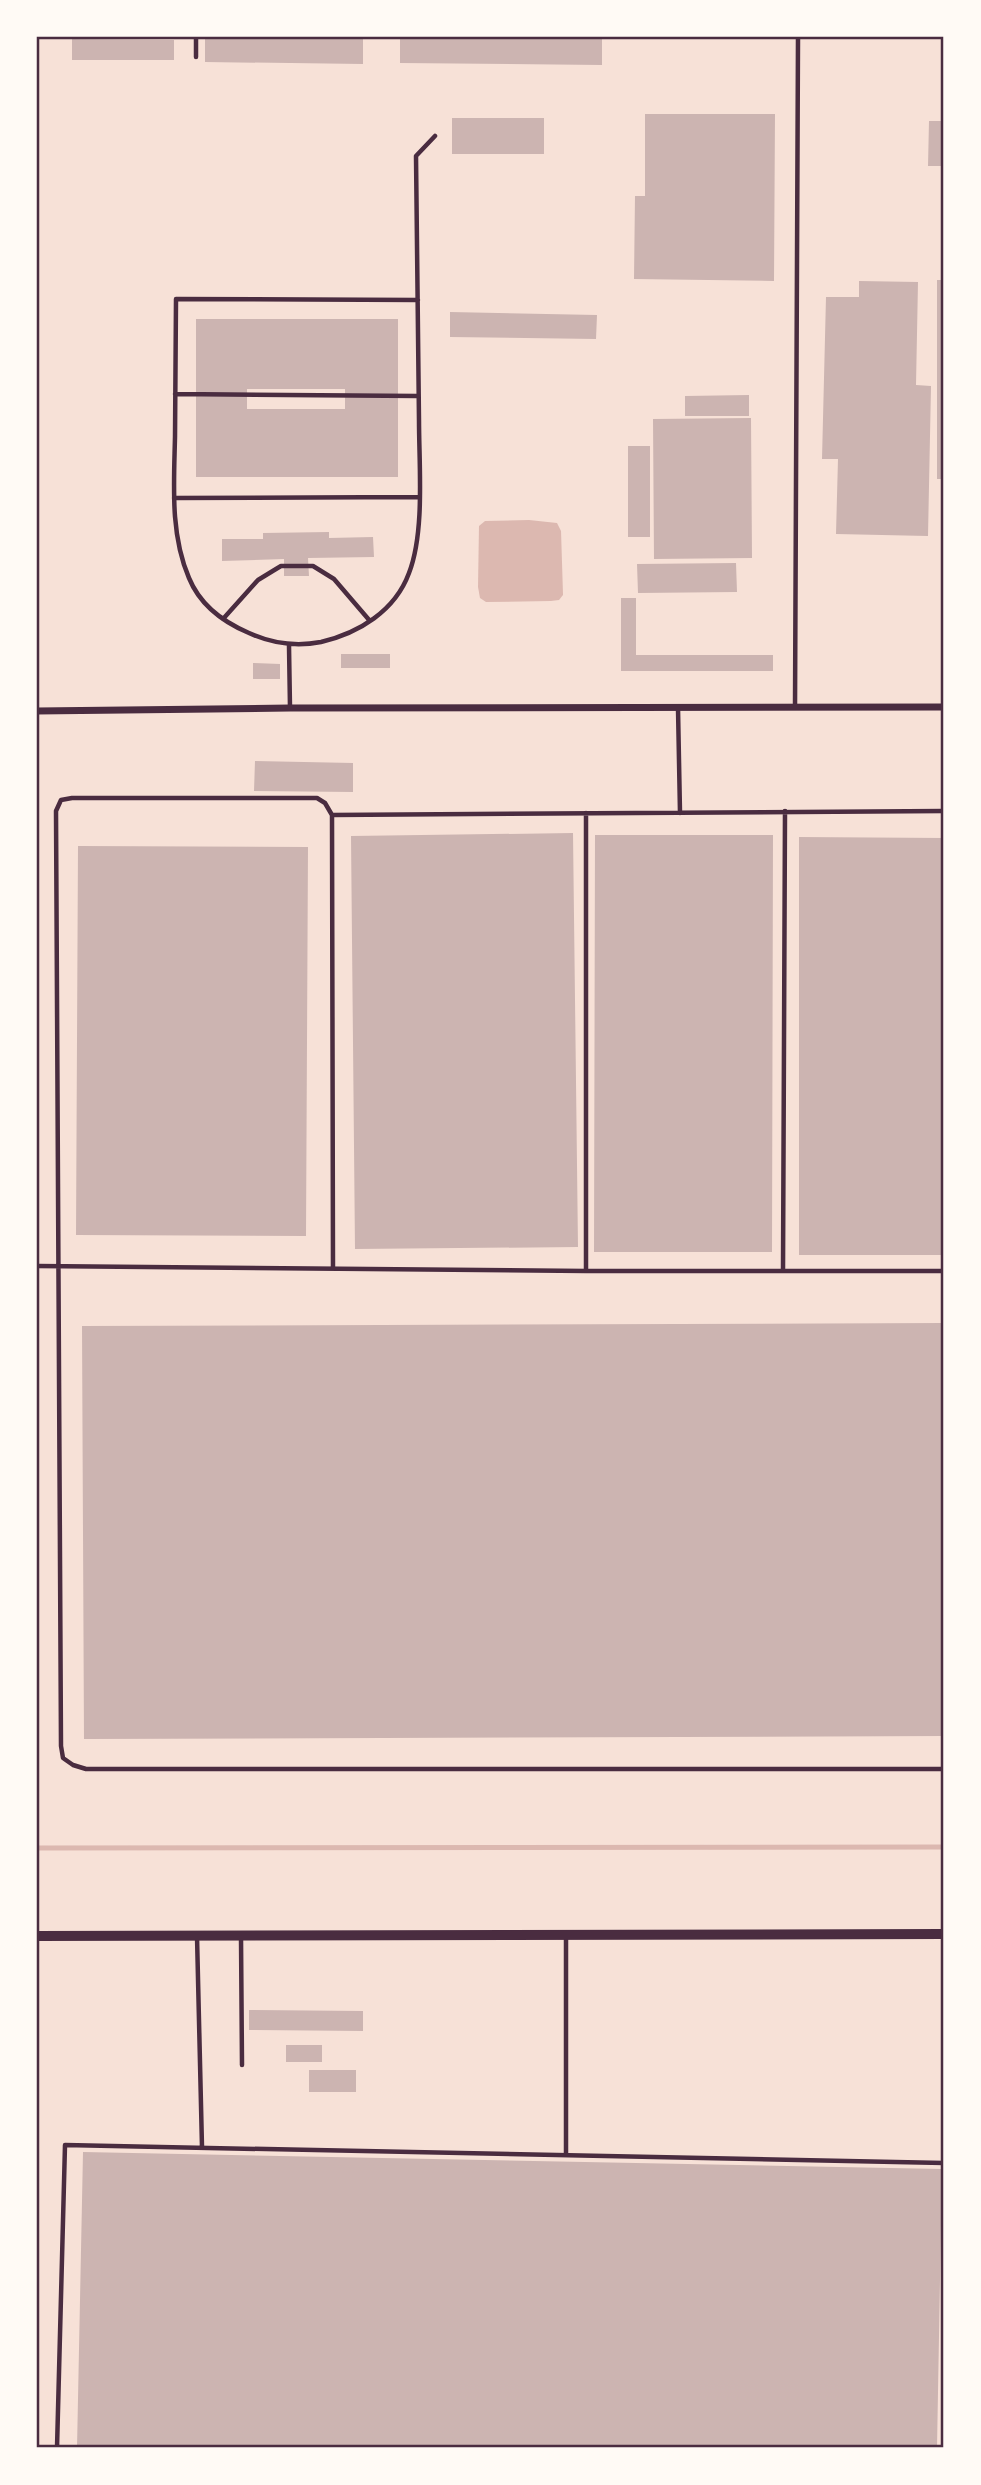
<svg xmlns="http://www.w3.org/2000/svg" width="981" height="2485" font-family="'Titillium Web',sans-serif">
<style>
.water{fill:#dcb8b0}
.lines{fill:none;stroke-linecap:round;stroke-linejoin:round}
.stream{stroke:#dcb8b0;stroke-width:5}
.building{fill:#ccb4b1;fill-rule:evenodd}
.service{stroke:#4a2c40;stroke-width:4.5}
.minor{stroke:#4a2c40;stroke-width:7}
.tertiary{stroke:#4a2c40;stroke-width:10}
.neatline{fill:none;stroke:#4a2c40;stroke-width:2.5}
</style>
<rect width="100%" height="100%" fill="#f7e1d7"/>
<!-- water -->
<path class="water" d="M529,520l28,3 4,8 2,64 -4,5 -8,1 -65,1 -6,-4 -2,-11 1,-61 6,-5z"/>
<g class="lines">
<!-- stream -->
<path class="stream" d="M37,1848l907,-1"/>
</g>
<!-- building -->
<path class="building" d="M205,37h158v27l-158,-2z
M400,37h202v28l-202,-2z
M72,39l102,1v20h-102z
M645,114h130l-1,167 -140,-2 1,-83h10z
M452,118h92v36h-92z
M929,121h15v45h-16z
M937,280h7v199h-7z
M859,281l59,1 -2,103 15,1 -3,150 -92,-2 2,-75h-16l4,-162h33z
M450,312l147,3 -1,24 -146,-2z
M196,319h202v158h-202zM247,389h98v20h-98z
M749,395v21h-64v-20z
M751,418l1,140 -98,1 -1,-140z
M628,446h22v91h-22z
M329,532v6l44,-1 1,20 -66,1 1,18h-25v-17l-62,2v-22h41v-6z
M736,563l1,29 -99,1 -1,-29z
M621,598h15v57h137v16h-152z
M341,654h49v14h-49z
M253,663l27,1v15h-27z
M255,761l98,2v29l-99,-1z
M573,833l5,414 -223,2 -4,-413z
M595,835h178l-1,417h-178z
M799,837l145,1v417h-145z
M78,846l230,1 -2,389 -230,-1z
M944,1323v413l-860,3 -2,-413z
M249,2010l114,1v20l-114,-1z
M286,2045h36v17h-36z
M309,2070h47v22h-47z
M83,2152l859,17 -5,279h-860z"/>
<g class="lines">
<!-- service -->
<path class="service" d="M196,57v-20
M418,300l-242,-1c0,46 -1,92 -1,138 -1,47 -5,97 14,141 11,27 34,44 60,55 24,11 46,14 72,9 38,-9 74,-31 88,-69 16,-41 10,-108 10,-152 -1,-88 -2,-177 -3,-265l19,-20
M175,394l243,2
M174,498l245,-1
M223,619l35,-39 18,-11 5,-3h32l21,13 36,42
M289,646l1,62
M795,707l3,-670
M678,708l2,105
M586,813v458
M332,815l612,-4
M37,1266l549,5h358
M333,1268l-1,-453 -7,-12 -8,-5h-245l-11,2 -5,11 5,935 2,12 10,7 13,4h858
M783,1271l2,-460
M197,1936l5,211
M566,1936v219
M241,1937l1,128
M57,2448l8,-303 879,18"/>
<!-- minor -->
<path class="minor" d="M37,711l253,-3 654,-1"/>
<!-- tertiary -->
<path class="tertiary" d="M37,1936l907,-2"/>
</g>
<!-- border -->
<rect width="981" height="2485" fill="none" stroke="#fffaf5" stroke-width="77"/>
<rect x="38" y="38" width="904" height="2408" class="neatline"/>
</svg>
